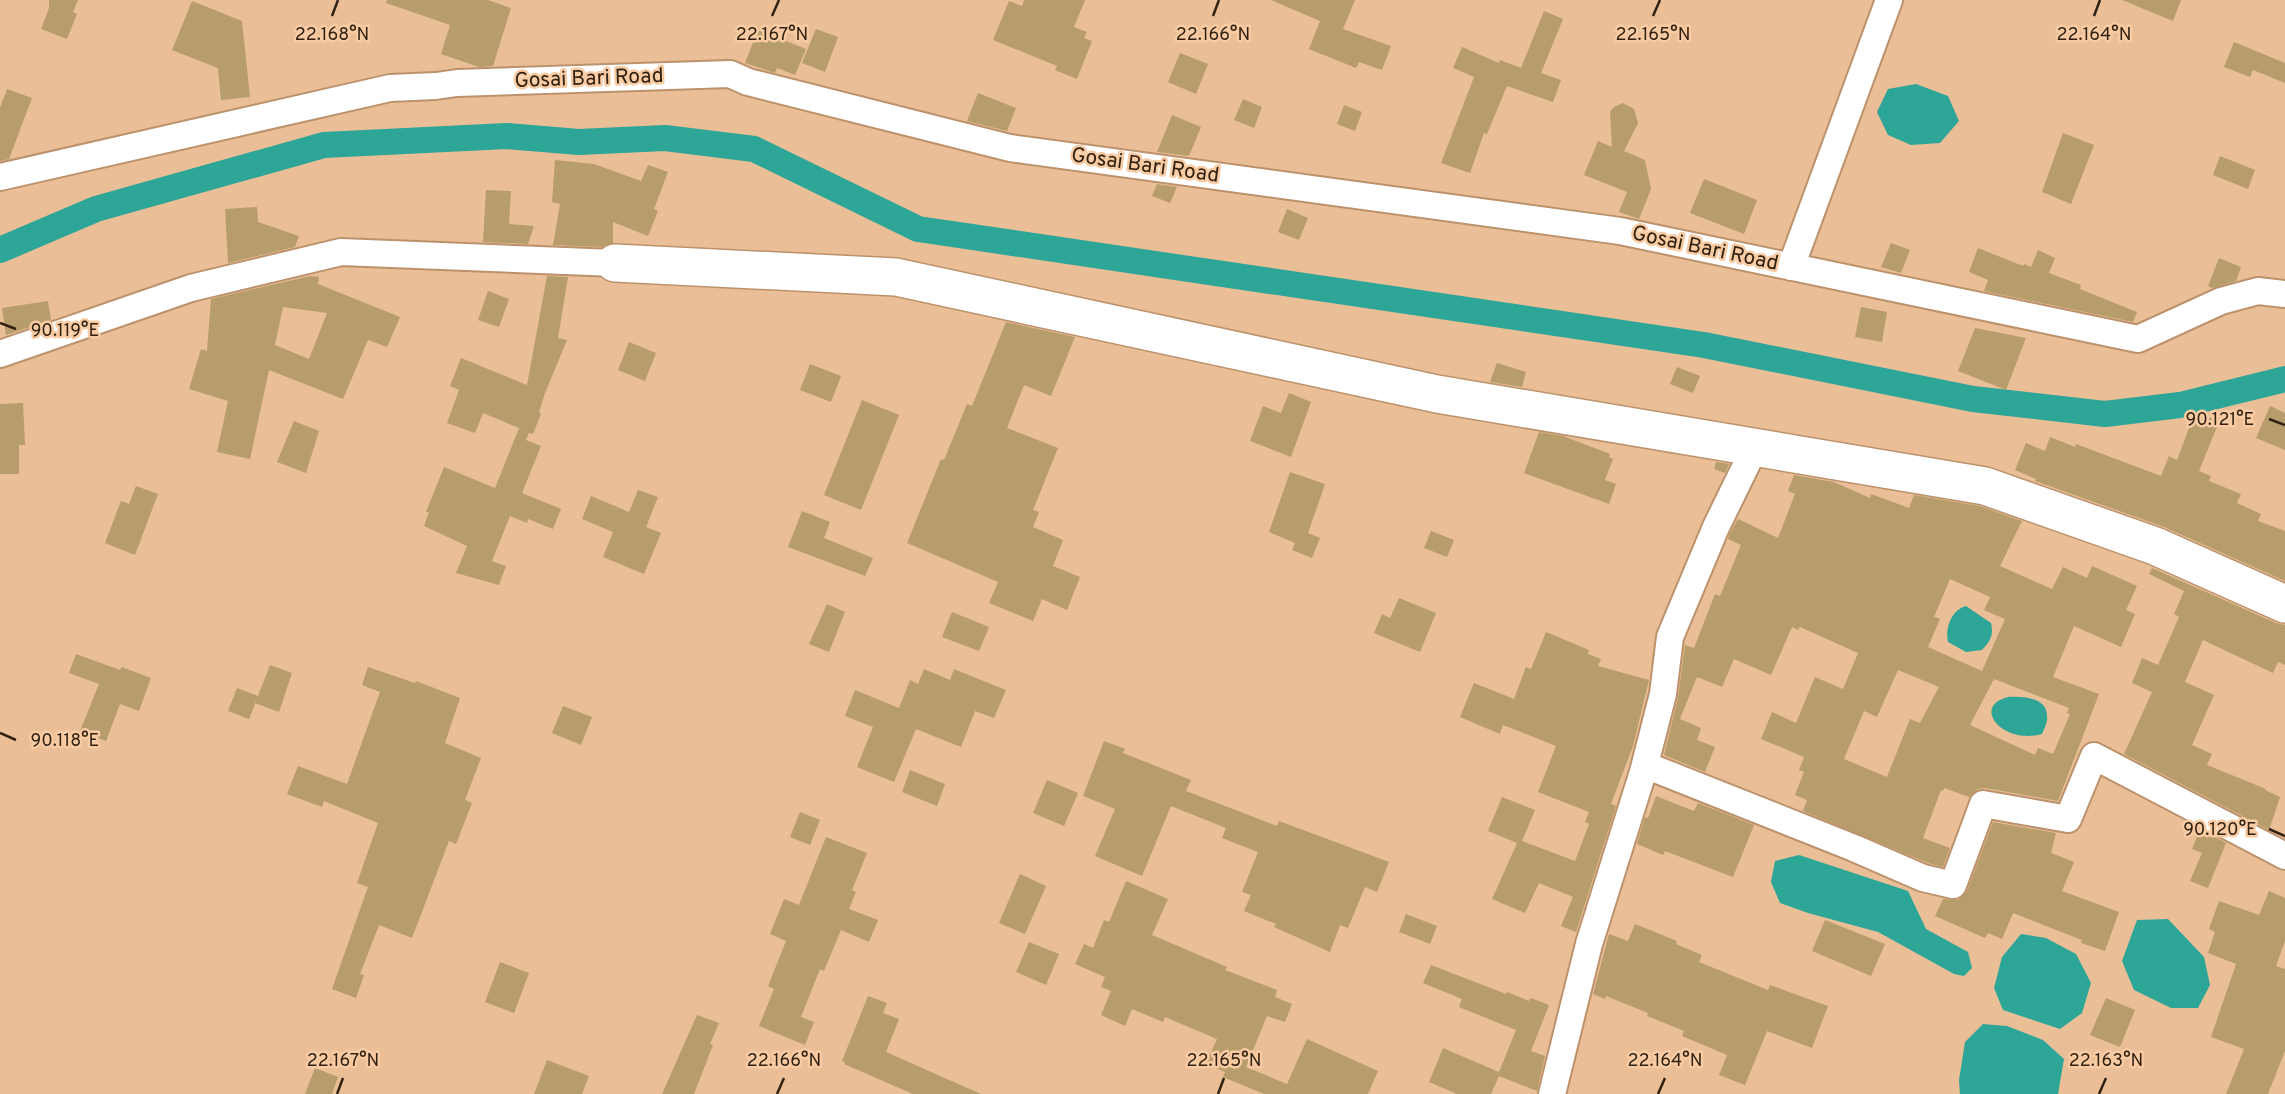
<svg xmlns="http://www.w3.org/2000/svg" width="2285" height="1094" font-family="Overpass,sans-serif">
<style>
.water{fill:#2da597}
.lines{fill:none;stroke-linecap:round;stroke-linejoin:round}
.canal{stroke:#2da597;stroke-width:26}
.building{fill:#b69d6b;fill-rule:evenodd}
.street-casing{stroke:#bc926c;stroke-width:30}
.secondary-casing{stroke:#bc926c;stroke-width:40}
.street{stroke:#fff;stroke-width:26}
.secondary{stroke:#fff;stroke-width:37}
.ticks{fill:none;stroke:#312111;stroke-width:2.5}
.labels{text-anchor:middle;dominant-baseline:central;stroke-width:5;stroke-linejoin:round;paint-order:stroke}
.street-label{font-size:21px;fill:#312111;stroke:#f8cba3}
.ticks-label{font-size:18px;text-anchor:middle;fill:#312111;stroke:#f8cba3;stroke-width:5;stroke-linejoin:round;paint-order:stroke}
</style>
<rect width="100%" height="100%" fill="#eabe97"/>
<!-- water -->
<path class="water" d="M1916,84l32,12 11,25 -19,22 -29,2 -23,-10 -11,-23 11,-23z
M1966,606l25,17c3,13 -1,18 -9,27l-16,2 -18,-10c-3,-13 3,-32 18,-36z
M2008,697c14,-1 39,0 39,19 1,6 -3,13 -5,18 -40,11 -71,-28 -34,-37z
M1799,855l109,36 18,38 42,23 4,16 -8,8 -10,-2 -76,-42 -70,-19 -28,-10 -9,-21 4,-21z
M2168,919l36,38 6,28 -12,23h-27l-37,-18 -12,-29 15,-41z
M2021,934l25,4 30,16 15,29 -9,30 -22,16 -57,-19 -9,-22 8,-31z
M1983,1024l24,2 36,14 21,19 -6,35h-98l-1,-14 6,-38z"/>
<g class="lines">
<!-- canal -->
<path class="canal" d="M0,250l96,-41 228,-64 183,-9 72,6 86,-4 89,11 164,80 786,116 269,54 132,15 75,-9 105,-26"/>
</g>
<!-- building -->
<path class="building" d="M49,0h29l-5,12 4,2 -10,25 -26,-10 8,-21z
M387,0h101l23,8 -18,58 -14,1 -38,-13 9,-29 -64,-22z
M1024,0h61l-11,27 13,5 -3,6 8,3 -15,38 -22,-9 2,-4 -64,-26 16,-39 13,5z
M1271,0h84l-12,29 48,17 -9,24 -23,-8 -3,6 -47,-19 11,-28z
M2122,0h59l-8,21z
M192,1l50,20 8,76 -29,3 -3,-32 -46,-18z
M1544,11l19,8 -22,54 20,7 -8,22 -46,-16 -20,48 -3,-1 -14,40 -29,-10 33,-86 -21,-9 9,-21 37,16 1,-3 21,8z
M816,29l22,8 -13,35 -23,-9z
M758,30l48,19 -11,26 -18,-7 -2,5 -30,-10z
M2234,42l51,21v20l-32,-13 -3,7 -26,-10z
M1180,53l28,11 -12,30 -28,-12z
M7,89l25,9 -23,61 -9,2v-53z
M978,93l38,15 -9,23 -40,-10z
M1243,99l19,8 -8,21 -20,-8z
M1623,103l11,6 4,14 -14,28 21,9 6,29 -12,30 -20,-7 8,-20 -43,-17 14,-34 14,6 -2,-35 4,-5z
M1344,105l18,7 -7,19 -18,-7z
M1172,115l29,12 -12,29 -32,-4z
M2063,133l31,12 -23,59 -29,-12z
M2220,156l35,14 -7,19 -35,-14z
M555,160l39,4 47,17 7,-16 20,7 -14,37 4,2 -10,25 -35,-14v21l-10,4 -50,-2 7,-41 -8,-2z
M1704,179l53,21 -13,34 -54,-21z
M1157,184l20,3 -7,16 -18,-7z
M486,190l25,1 -2,33 25,2 -6,18 -45,-2z
M257,207l1,15 41,14 -4,11 -67,16 -3,-54z
M1287,209l21,9 -9,22 -21,-8z
M1891,243l19,7 -9,23 -20,-6z
M1978,248l45,18 1,-2 7,3 7,-17 17,8 -6,15 32,12 -1,4 57,23 -4,10 -149,-31 4,-11 -19,-8z
M2219,258l22,9 -5,14 -24,7 -4,-2z
M310,276l9,1 -1,7 82,33 -13,30 -19,-7 -25,59 -74,-29 -19,89 -33,-7 11,-51 -39,-12 12,-40 6,2 4,-52zM283,307l44,6 -18,46 -34,-14z
M547,276l21,1 -10,61 9,2 -22,53 -6,19 2,2 -8,20 -4,-1 -3,7 15,6 -19,47 39,16 -8,20 -25,-10 -1,4 -17,-7 -18,45 14,5 -7,19 -43,-12 11,-27 -43,-20 5,-14h-3l18,-45 51,21 24,-60 -36,-15 -8,20 -28,-10 12,-33 -9,-4 11,-28 66,27z
M488,291l21,8 -10,28 -21,-7z
M48,301l3,19 -45,15 -4,-27z
M1861,307l26,5 -5,30 -27,-5z
M1006,322l69,15 -24,59 -27,-11 -17,43 51,20 -25,62 6,2 -6,15 30,13 -10,26 27,11 -13,33 -25,-11 -9,22 -44,-18 9,-21 -91,-39 34,-84 3,1 23,-56 5,2z
M1975,328l51,10 -20,52 -48,-19z
M629,342l27,11 -11,28 -27,-11z
M1497,363l29,9 -4,15 -32,-5z
M810,364l31,12 -10,26 -31,-12z
M1677,367l23,9 -7,17 -23,-9z
M1289,393l22,9 -20,55 -41,-16 13,-35 18,7z
M862,400l37,15 -38,95 -37,-15z
M23,403l2,42h-6v29h-19v-70z
M2270,406l15,7v37l-29,-12z
M2195,412l24,10 -20,49 12,5 -2,5 32,13 -4,9 24,11 -3,7 27,10v50l-121,-54 -129,-46 1,-2 -21,-9 11,-27 19,8 5,-14 25,10 1,-3 85,32 8,-20 8,4z
M294,421l25,10 -13,42 -29,-11z
M1539,432l24,4 47,18 -1,3 4,2 -8,21 11,4 -7,20 -85,-31z
M1716,462l13,2 -4,9 -11,-4z
M1290,472l35,12 -17,49 12,5 -8,20 -20,-8 3,-7 -26,-11z
M1794,475l40,7 36,16 1,-4 38,14 5,-13 66,11 42,15 -22,45 52,23 11,-22 24,11 5,-12 45,20 -11,24 9,4 -14,33 -47,-21 -21,51 46,17 -41,107 -73,-13 -7,1 -9,8 -25,-9 -1,3 -2,-1 -18,48 27,10 -7,19 -15,-4 -125,-52 4,-11 -12,-5 9,-23 -5,-2 5,-13 -43,-18 11,-27 24,11 19,-46 28,12 15,-36 -58,-26 -2,3 -6,-3 -21,48 -37,-16 -12,28 -25,-10 -17,42 21,9 -4,12 18,7 -10,25 -41,-17 14,-57 7,-53 9,3 21,-54 5,2 21,-51 -13,-6 2,-6 8,-14 40,19 17,-44 -7,-3zM1950,579l40,18 -6,13 21,9 -23,52 -54,-24 12,-28 -6,-2zM1898,670l41,17 -19,36 -10,-4 -23,58 -43,-18 20,-48 13,6zM1994,679l75,29 -2,5 3,1 -17,40 -15,-6 -3,7 -65,-30z
M136,486l22,8 -23,61 -30,-12 16,-42 8,3z
M638,490l20,7 -12,30 15,6 -17,41 -41,-17 10,-25 -31,-13 9,-23 38,16z
M802,511l28,11 -6,16 49,20 -8,18 -77,-29z
M1431,531l23,9 -7,17 -23,-9z
M2152,568l124,55 9,2v40l-7,-3 -5,11 -70,-33 -18,42 29,13 -22,50 20,9 -5,11 59,24 -1,1 15,7 -11,33 -145,-76 28,-62 -20,-9 10,-25 16,7 21,-48 -5,-3 10,-23 -35,-17z
M1399,598l37,15 -16,39 -46,-19 8,-19 8,4z
M827,604l18,8 -16,40 -20,-8z
M952,612l37,15 -10,24 -37,-14z
M1546,632l43,18 -1,4 13,5 -3,7 51,14 -16,66 -22,58 5,2 -40,126 -15,-6 12,-29 -34,-14 -14,30 -33,-14 25,-56 -29,-12 14,-34 33,13 -13,31 53,20 14,-37 -4,-2 4,-10 -51,-20 18,-46 -53,-21 -3,9 -40,-17 14,-34 40,16 12,-32 5,2z
M76,654l44,16 2,-3 29,11 -12,33 -19,-7 -14,37 -26,-10 19,-47 -30,-11z
M270,665l22,8 -13,39 -24,-9 2,-4 -8,20 -21,-8 9,-23 21,8z
M368,667l47,16 1,-2 44,17 -15,45 36,15 -16,42 7,3 -16,41 -7,-3 -37,97 -33,-13 -19,49 4,1 -8,23 -24,-9 36,-102 -11,-4 21,-60 -54,-22 -2,6 -35,-13 11,-28 49,18 33,-92 -18,-7z
M924,669l26,11 4,-11 52,21 -12,28 -19,-7 -14,36 -45,-18 -22,53 -37,-15 16,-40 -28,-11 10,-26 44,18 11,-28 8,4z
M563,706l29,11 -11,28 -29,-12z
M1104,741l21,8 -2,4 68,27 -5,11 91,35 2,-5 110,41 -12,30 -12,-5 -17,41 -8,-3 -10,27 -56,-25 2,-3 -32,-13 7,-16 -9,-3 16,-40 -36,-14 4,-10 -55,-22 -29,70 -47,-20 20,-47 -32,-13z
M910,770l35,14 -8,22 -35,-14z
M1047,780l31,13 -14,33 -31,-13z
M1656,796l38,15 4,-8 56,22 -21,52 -68,-26 -2,4 -26,-11 8,-27 3,1z
M800,812l20,8 -10,25 -20,-8z
M1993,822l63,11 -5,20 23,9 -12,29 57,21 -14,39 -24,-8 1,-3 -69,-27 -11,26 -14,-6 -3,5 -50,-22 8,-17 15,1 9,-9z
M2200,829l26,14 -18,45 -18,-7 12,-28 -10,-4z
M826,837l41,16 -15,37 4,2 -7,17 29,11 -9,22 -28,-12 -17,41 -4,-2 -19,48 13,5 -9,23 -46,-19 15,-37 -6,-3 18,-45 -16,-7 14,-35 15,6z
M1020,874l26,12 -21,48 -26,-11z
M1126,881l42,18 -16,36 75,32 -2,3 52,20 -2,7 17,7 -7,18 -18,-6 -21,51 41,17 20,-45 71,32 -10,23h-104l-41,-17 2,-5 -19,-8 11,-25 -52,-22 -2,5 -31,-13 -7,17 -24,-11 10,-24 -10,-4 4,-10 -30,-13 9,-20 9,4 11,-28 5,2z
M2269,891l16,7v43l-9,25 9,3v82l-17,43h-42l18,-45 -33,-12 25,-73 -28,-11 7,-21 -6,-3 10,-28 40,14z
M1406,914l31,12 -7,18 -31,-12z
M1825,920l60,24 -14,32 -59,-25z
M1635,924l42,17 -1,3 26,11 -3,7 69,28 2,-5 58,21 -16,42 -45,-17 -22,54 -26,-10 8,-20 -45,-19 2,-5 -37,-15 1,-3 -42,-17 -1,3 -12,-5 16,-60 19,7z
M1029,942l30,12 -13,31 -30,-13z
M500,962l29,11 -15,40 -29,-11z
M1431,965l75,29 1,-2 22,9 2,-3 18,7 -18,46 14,5 -8,35 -38,-15 -8,18h-34l-28,-12 14,-34 56,24 17,-42 -57,-23 3,-8 -39,-16z
M868,996l19,7 -4,10 16,6 -13,33 95,42h-68l-69,-30 1,-2 -3,-1z
M2106,998l29,12 -15,37 -30,-12z
M697,1015l22,8 -9,21 3,1 -19,49h-32z
M547,1060l42,16 -7,18h-48z
M315,1068l23,9 -6,17h-27z"/>
<g class="lines">
<defs>
<path id="street" d="M0,177l390,-89 46,-2 21,-3 273,-9 18,8 262,66 610,83 518,108 83,-38 37,-10 27,3
M1791,267l98,-267
M0,354l191,-66 150,-36 274,11
M1645,765l209,83 69,30 30,7 30,-81 85,15 26,-63 191,100
M1552,1094l37,-150 54,-172 20,-78 7,-57 46,-110 39,-80"/>
<path id="secondary" d="M615,263l281,14 541,117 548,92 170,60 130,58"/>
</defs>
<!-- street casing -->
<use href="#street" class="street-casing"/>
<!-- secondary casing -->
<use href="#secondary" class="secondary-casing"/>
<!-- street -->
<use href="#street" class="street"/>
<!-- secondary -->
<use href="#secondary" class="secondary"/>
</g>
<!-- ticks -->
<path class="ticks" d="M332,16l6,-16M772,16l7,-16M1213,16l6,-16M1653,16l7,-16M2094,16l6,-16M0,323l16,6M2269,419l16,6M0,733l16,7M2269,829l16,7M337,1094l6,-16M777,1094l7,-16M1218,1094l6,-16M1658,1094l7,-16M2099,1094l7,-16"/>
<g class="labels">
<!-- street labels -->
<g class="street-label">
<text transform="translate(589 79) rotate(-2)">Gosai Bari Road</text>
<text transform="translate(1145 166) rotate(8)">Gosai Bari Road</text>
<text transform="translate(1705 249) rotate(12)">Gosai Bari Road</text>
</g>
</g>
<g class="ticks-label">
<text x="332" y="40">22.168°N</text>
<text x="772" y="40">22.167°N</text>
<text x="1213" y="40">22.166°N</text>
<text x="1653" y="40">22.165°N</text>
<text x="2094" y="40">22.164°N</text>
<text x="65" y="336">90.119°E</text>
<text x="2220" y="425">90.121°E</text>
<text x="65" y="746">90.118°E</text>
<text x="2220" y="835">90.120°E</text>
<text x="343" y="1066">22.167°N</text>
<text x="784" y="1066">22.166°N</text>
<text x="1224" y="1066">22.165°N</text>
<text x="1665" y="1066">22.164°N</text>
<text x="2106" y="1066">22.163°N</text>
</g>
</svg>
